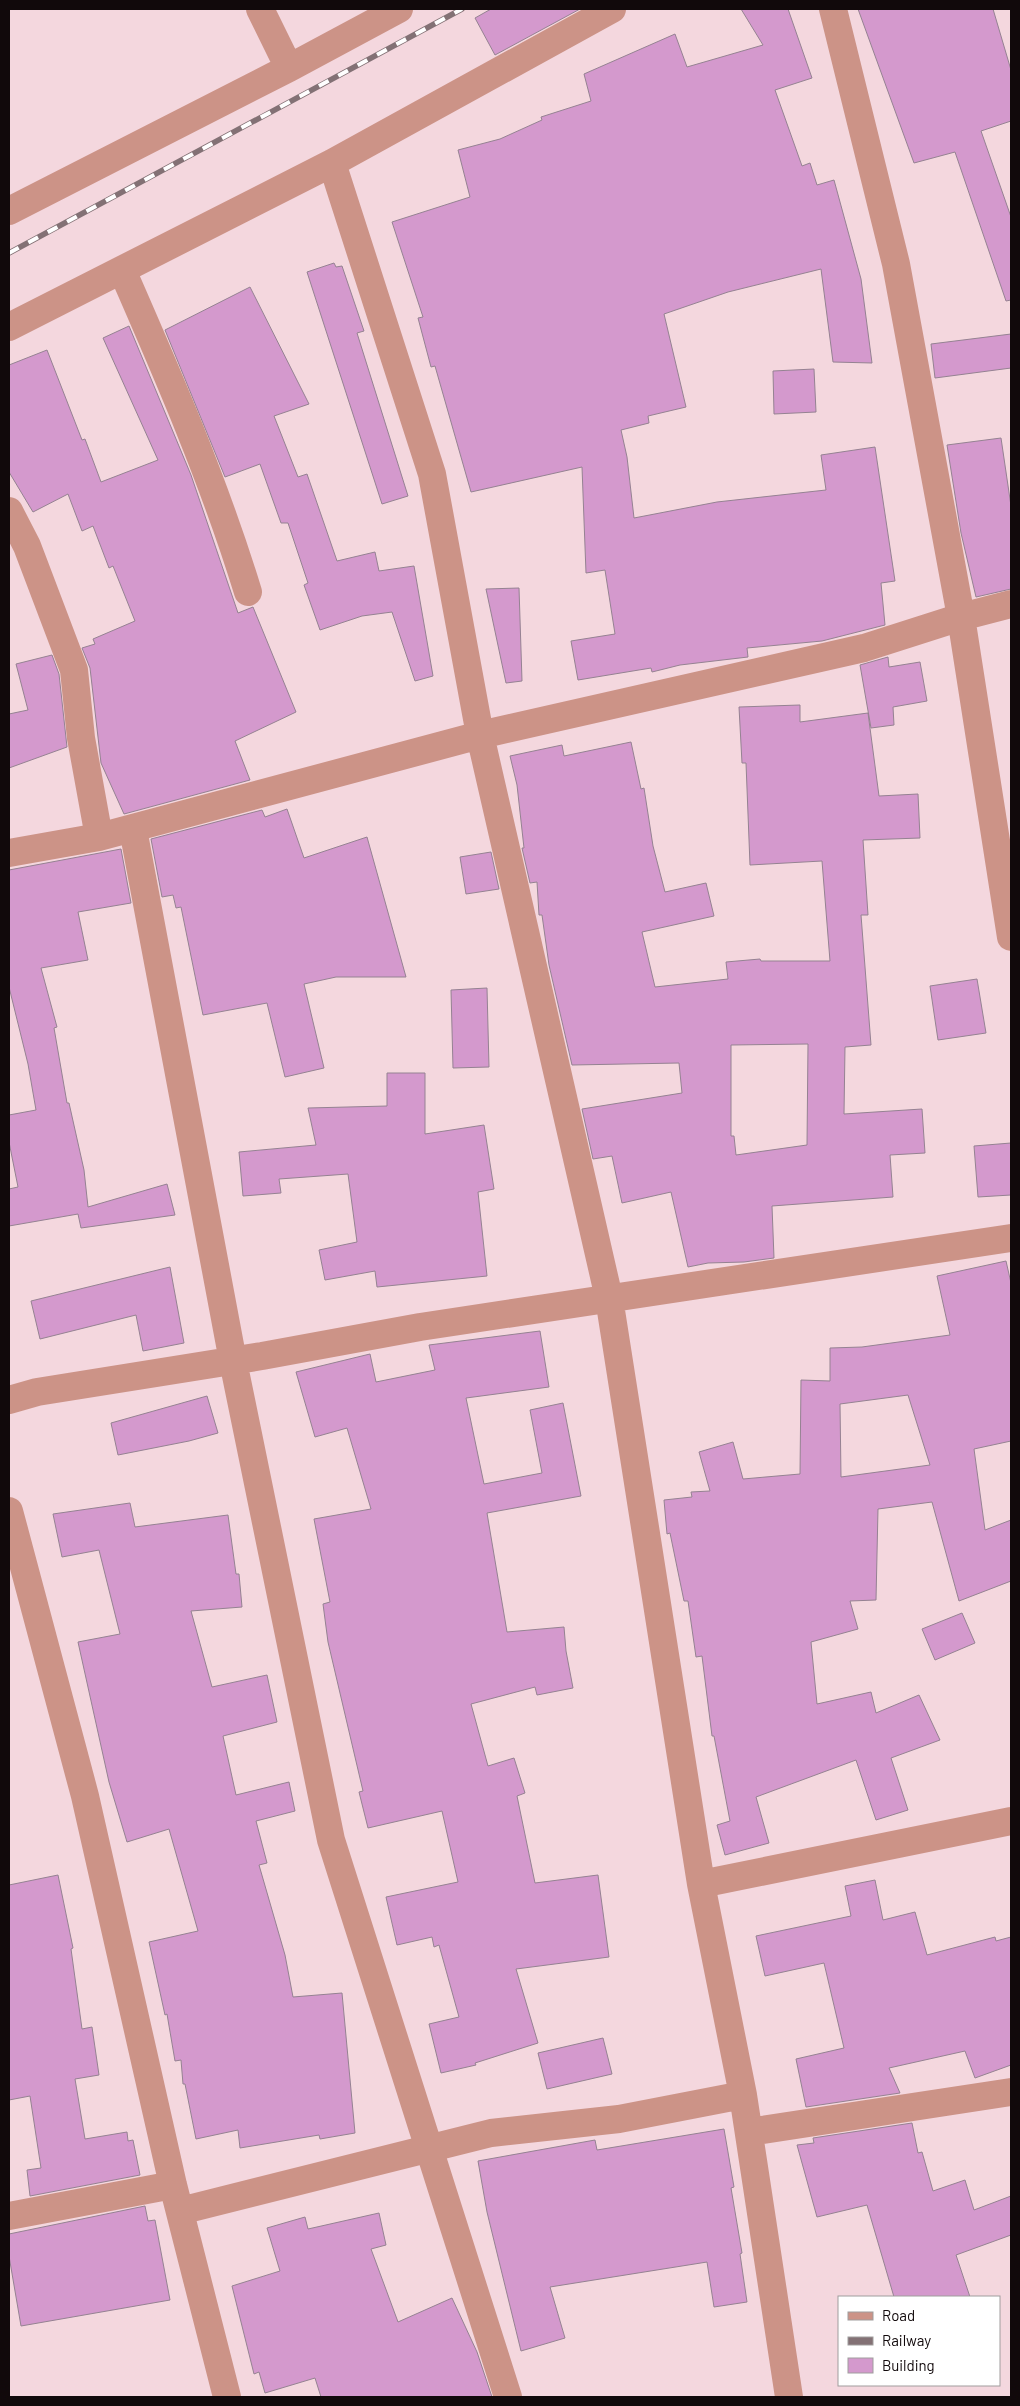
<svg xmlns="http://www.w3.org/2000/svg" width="1020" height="2406" font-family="Barlow,sans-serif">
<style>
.building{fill:#d499cd;stroke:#958292;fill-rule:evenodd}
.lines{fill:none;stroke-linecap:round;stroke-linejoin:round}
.minor{stroke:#cc9387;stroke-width:28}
.rail-casing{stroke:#837175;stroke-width:5.5}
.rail{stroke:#fff;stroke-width:4;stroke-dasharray:11;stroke-linecap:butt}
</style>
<rect width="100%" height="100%" fill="#f4d7de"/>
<!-- building -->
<path class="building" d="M491,9h89l-85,46 -20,-37z
M741,9h47l24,69 -37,12 27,76 8,-3 7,22 17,-5 27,99 11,84 -39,-1 -12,-93 -93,23 -64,22 22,93 -38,9 1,7 -28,7 6,27 7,61 83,-16 109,-12 -5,-35 54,-8 20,134 -14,2 4,42 -63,16 -75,7 1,9 -68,8 -28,7 -1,-4 -73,12 -7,-39 44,-7 -10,-64 -19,3 -4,-106 -111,25 -36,-126 -4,1 -13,-49 5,-1 -31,-95 78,-25 -12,-47 42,-11 42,-19 -1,-3 50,-16 -7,-27 91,-40 12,33 76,-22z
M858,9h135l18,61v51l-30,10 30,86v83l-5,1 -51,-149 -41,11z
M334,263l2,4 6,-1 22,65 -7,2 51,163 -26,8 -75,-232z
M250,287l59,117 -35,12 24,61 9,-3 30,87 38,-9 4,19 35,-5 19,110 -18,5 -23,-69 -30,4 -42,14 -16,-45 4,-2 -20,-60h-7l-21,-59 -35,13 -60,-147z
M129,326l62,149 47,138 15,-6 43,105 -61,29 15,39 -126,34 -23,-51 -11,-95 -8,-20 13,-4 -2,-5 42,-18 -22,-55 -4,2 -16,-42 -11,5 -14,-37 -35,18 -24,-40v-107l38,-15 35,90 3,-1 16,43 57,-22 -55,-122z
M1011,334v34l-76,10 -4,-34z
M814,369l2,43 -42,2 -1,-43z
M1001,438l10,68v83l-35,8 -15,-64 -14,-88z
M519,588l3,93 -16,2 -20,-94z
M52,655l7,19 8,73 -58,21v-54l19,-4 -12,-46z
M888,657l1,10 31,-5 7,39 -34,6 1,18 -23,3 -11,-63z
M800,705v17l68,-9 11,83 39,-2 2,44 -57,2 5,75h-7l10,130 -26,2 -1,67 78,-5 3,44 -35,2 3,42 -121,9 2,52 -30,4 -36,1 -20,4 -17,-75 -49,11 -10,-47 -19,3 -11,-50 100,-16 -3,-30 -107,2 -23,-100 -7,-50h-3l-2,-33 -7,1 -8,-35h2l-7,-63 -7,-29 52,-11 2,11 67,-14 10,47 3,-1 9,58 12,46 41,-9 8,33 -72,16 13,55 73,-8 -2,-17 34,-3 1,2h69l-8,-100 -72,4 -4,-102h-4l-3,-56zM808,1044l-1,101 -71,10 -2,-19h-3v-91z
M287,809l17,49 63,-21 39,140h-70l-32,7 20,84 -39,9 -18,-74 -64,12 -22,-108 -5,1 -3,-13 -11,2 -11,-58 111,-29 3,7z
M121,849l10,54 -53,9 10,48 -47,8 16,59 -3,1 13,75h2l15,67 4,37 79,-23 8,31 -94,13 -3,-14 -69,12v-37l9,-2 -9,-45v-27l27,-5 -8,-46 -19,-77v-117z
M491,852l8,37 -33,5 -6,-37z
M977,979l9,54 -48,7 -8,-54z
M487,988l2,79 -36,1 -2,-78z
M387,1073h38v61l59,-9 10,64 -16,3 9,84 -110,11 -2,-16 -50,9 -6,-30 38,-8 -9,-68 -69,5 2,14 -38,3 -4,-44 77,-7 -8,-37 79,-2z
M1011,1143v52l-33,2 -4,-51z
M1006,1261l5,22v158l-37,8 11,81 26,-10v61l-52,20 -27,-99 -54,7 -2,91 -26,1 8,28 -47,13 6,62 54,-12 5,21 43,-18 21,45 -49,18 17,52 -32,10 -20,-60 -100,37 13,46 -44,12 -8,-30 13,-4 -16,-85h-2l-10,-80 -6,1 -8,-56h-4l-14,-68 -3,1 -3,-34 28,-3 -1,-5 19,-1 -11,-39 34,-10 10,37 57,-5 1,-94 29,1v-33l32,-1 88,-12 -13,-59zM908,1395l22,70 -89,12 -1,-73z
M170,1267l14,76 -41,8 -7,-36 -96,24 -9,-38z
M540,1331l9,56 -83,11 18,86 58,-11 -12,-63 33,-7 18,93 -94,17 20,119 57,-5 2,24 7,37 -36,7 -2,-8 -64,17 17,62 26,-8 11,35 -8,3 18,87 63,-8 11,82 -93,12 22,74 -63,20 1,2 -35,8 -12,-49 30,-7 -20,-72 -5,2 -2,-10 -35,8 -11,-48 72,-15 -16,-71 -74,17 -9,-36 4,-1 -35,-149 -5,-38 7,-2 -16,-83 57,-10 -24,-81 -32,9 -19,-65 74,-18 6,28 59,-12 -6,-25z
M207,1396l11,37 -29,8 -71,14 -7,-32z
M130,1503l5,24 93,-12 8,59h3l3,33 -51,4 21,76 55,-12 10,47 -54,14 13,59 53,-13 6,29 -39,10 11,42 -8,2 26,90 8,42 49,-4 13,140 -35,6 -1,-4 -79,13 -2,-18 -42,9 -11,-55h-2l-2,-24 -6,1 -8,-47 -2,1 -16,-73 49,-11 -29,-102 -42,13 -18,-60 -31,-140 42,-8 -21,-84 -37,7 -9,-43z
M962,1613l13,30 -40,17 -13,-31z
M58,1875l15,73 -2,1 11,80 10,-2 7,48 -24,4 10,60 42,-7 1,9 5,-1 7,35 -110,21 -3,-26 14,-2 -11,-72 -21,4v-215z
M875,1880l8,40 32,-8 12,43 68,-18 1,4 15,-4v128l-36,13 -10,-27 -76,17 11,25 -94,14 -10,-48 48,-11 -20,-85 -59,13 -9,-40 95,-20 -6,-30z
M603,2038l9,36 -65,15 -9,-36z
M912,2123l6,30 4,-1 11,39 32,-11 9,30 37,-14v39l-55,20 14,42h-76l-27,-92 -50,12 -20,-72 17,-2 -1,-5z
M724,2129l10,58 -3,1 11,65 -2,1 7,48 -33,5 -7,-45 -157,25 15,51 -44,13 -34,-139 -9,-51 117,-21 2,10z
M145,2206l3,15 7,-1 15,80 -149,26 -12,-70v-22z
M379,2213l7,32 -15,4 27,73 54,-24 25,54 15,45h-171l-6,-19 -50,15 -6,-21 -5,2 -22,-88 48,-15 -13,-43 38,-11 3,12z"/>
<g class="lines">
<!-- minor -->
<path class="minor" d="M260,9l29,59
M833,9l63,255 65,353 50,320
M332,163l100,311 48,261 129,563 92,586 42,211 46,302
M9,211l280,-143 110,-59
M122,270c46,105 92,211 126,322
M9,327l323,-164 280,-154
M9,511l18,35 47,124 7,68 18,99
M133,829l100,532 98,479 177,557
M9,853l90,-16 381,-102 384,-87 97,-31 50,-13
M9,1400l28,-8 225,-36 158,-29 591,-89
M9,1511l76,285 88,389 54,212
M701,1884l310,-63
M749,2132l262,-40
M180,2211l311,-78 128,-14 124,-24
M9,2216l164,-31"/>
<defs>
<path id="rail" d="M9,253l453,-244"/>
</defs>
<!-- rail casing -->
<use href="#rail" class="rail-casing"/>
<!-- rail -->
<use href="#rail" class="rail"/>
</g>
<!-- border -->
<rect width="1020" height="2406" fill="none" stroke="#11090b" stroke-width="20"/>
<!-- legend -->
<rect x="838" y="2296" width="162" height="90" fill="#ffffff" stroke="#a09d9d"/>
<rect x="848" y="2312" width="25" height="8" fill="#cc9387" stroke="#a09d9d"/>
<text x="882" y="2321" font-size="15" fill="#11090b">Road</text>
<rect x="848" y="2337" width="25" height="8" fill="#837175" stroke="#a09d9d"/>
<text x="882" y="2346" font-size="15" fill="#11090b">Railway</text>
<rect x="848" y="2358" width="25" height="15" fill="#d499cd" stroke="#a09d9d"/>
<text x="882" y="2371" font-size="15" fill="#11090b">Building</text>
</svg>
